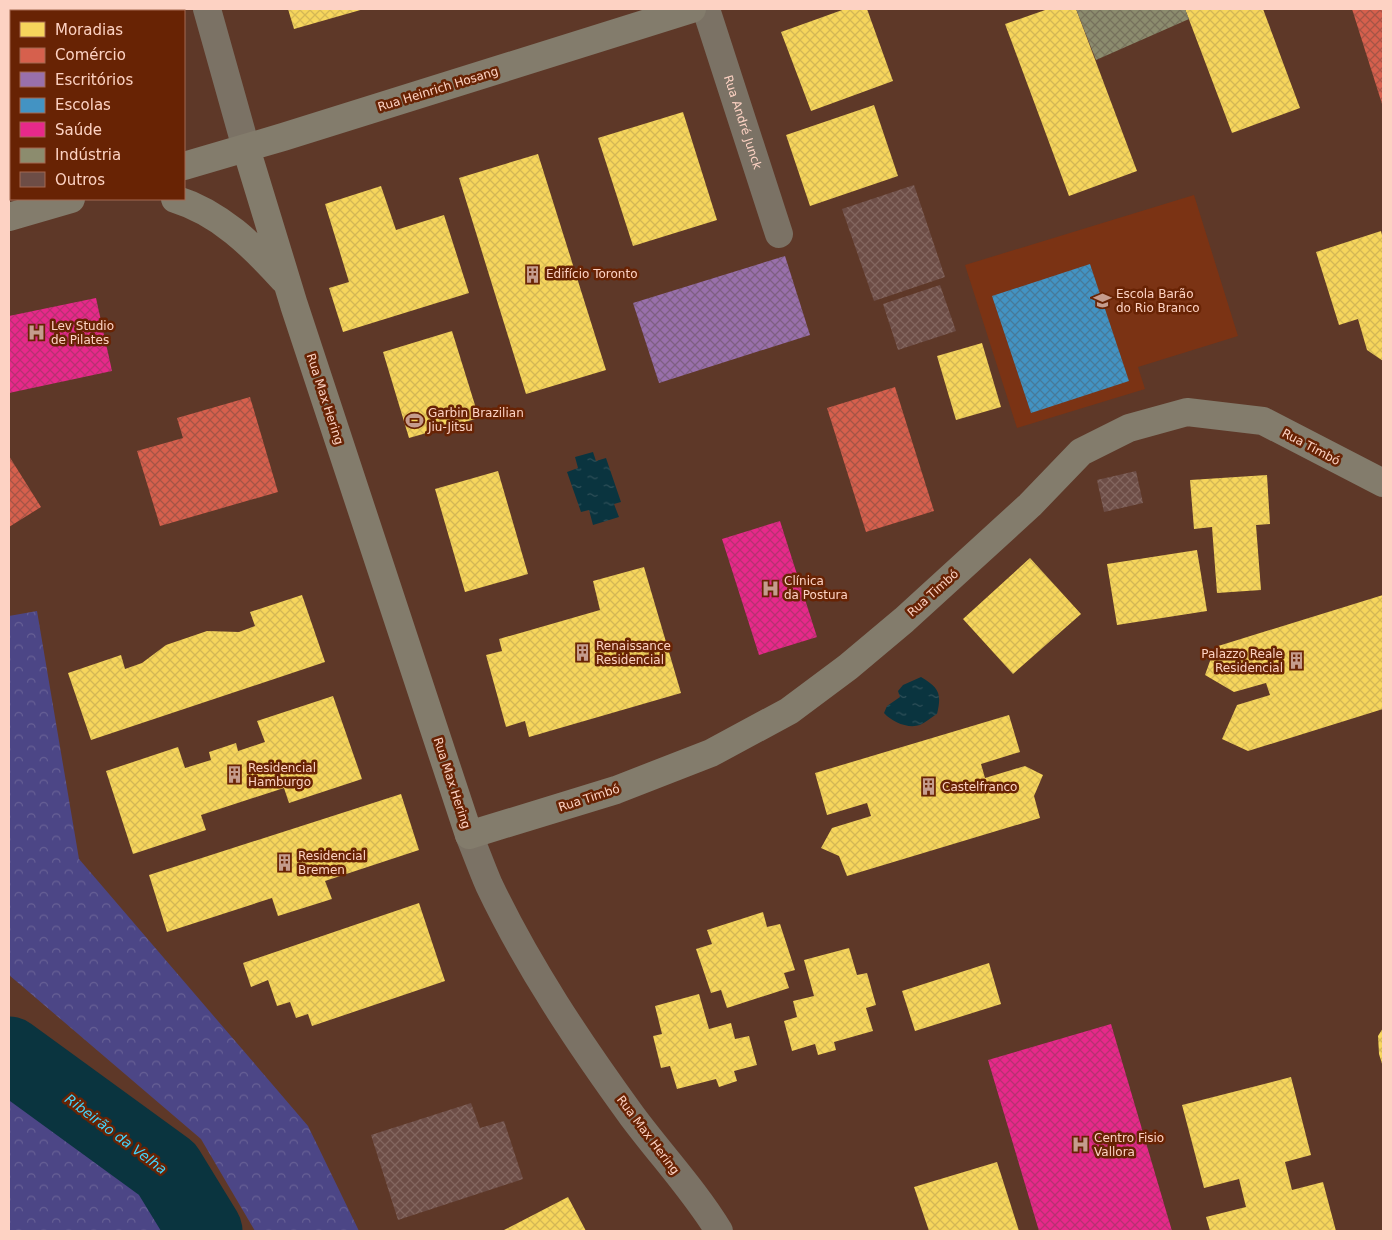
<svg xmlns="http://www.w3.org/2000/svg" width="1392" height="1240" font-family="'DejaVu Sans',sans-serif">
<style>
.built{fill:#7b3314}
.forest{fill:url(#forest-crowns)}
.water{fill:url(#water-ripples)}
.homes{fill:url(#homes-cross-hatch)}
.shops{fill:url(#shops-cross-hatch)}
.offices{fill:url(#offices-cross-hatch)}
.schools{fill:url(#schools-cross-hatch)}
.health{fill:url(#health-cross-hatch)}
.industry{fill:url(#industry-cross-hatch)}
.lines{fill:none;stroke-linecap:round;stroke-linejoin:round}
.river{stroke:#0a343f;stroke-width:75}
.building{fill:url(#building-cross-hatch)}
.minor{stroke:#7b7265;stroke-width:28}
.major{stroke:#837c6c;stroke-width:28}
.labels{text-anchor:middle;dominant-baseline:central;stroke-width:5;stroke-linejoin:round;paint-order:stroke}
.street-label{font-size:12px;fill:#fdd2c3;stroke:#682304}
.poi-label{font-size:12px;fill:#fdd2c3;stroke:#682304;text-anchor:start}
.water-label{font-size:14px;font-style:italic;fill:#43d5fd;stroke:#682304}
</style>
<defs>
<pattern id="forest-crowns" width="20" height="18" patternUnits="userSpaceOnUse" patternTransform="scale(1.25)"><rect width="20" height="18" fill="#4c4686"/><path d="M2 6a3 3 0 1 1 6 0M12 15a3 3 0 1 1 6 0" fill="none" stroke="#676095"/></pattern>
<pattern id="water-ripples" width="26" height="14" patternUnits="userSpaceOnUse" patternTransform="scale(1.25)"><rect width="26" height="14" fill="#0a343f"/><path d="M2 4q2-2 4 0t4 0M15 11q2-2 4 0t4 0" fill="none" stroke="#2f5059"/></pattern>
<pattern id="homes-cross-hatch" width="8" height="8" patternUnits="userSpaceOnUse" patternTransform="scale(1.25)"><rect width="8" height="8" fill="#f6d55c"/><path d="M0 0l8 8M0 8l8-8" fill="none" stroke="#d4b755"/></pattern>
<pattern id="shops-cross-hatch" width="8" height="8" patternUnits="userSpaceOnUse" patternTransform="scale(1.25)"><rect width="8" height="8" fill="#d6604d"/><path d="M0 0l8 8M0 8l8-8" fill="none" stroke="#a65446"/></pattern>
<pattern id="offices-cross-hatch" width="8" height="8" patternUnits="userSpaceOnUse" patternTransform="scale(1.25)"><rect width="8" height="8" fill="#9970ab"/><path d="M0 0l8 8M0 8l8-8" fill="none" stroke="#7e5f83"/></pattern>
<pattern id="schools-cross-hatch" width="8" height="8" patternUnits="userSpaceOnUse" patternTransform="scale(1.25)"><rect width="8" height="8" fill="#4393c3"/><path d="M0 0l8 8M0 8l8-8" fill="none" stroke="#467a9a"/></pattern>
<pattern id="health-cross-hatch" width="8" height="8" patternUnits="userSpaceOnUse" patternTransform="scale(1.25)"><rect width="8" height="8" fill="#e7298a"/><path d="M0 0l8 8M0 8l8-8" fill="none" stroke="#b83072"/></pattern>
<pattern id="industry-cross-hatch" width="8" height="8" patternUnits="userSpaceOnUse" patternTransform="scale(1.25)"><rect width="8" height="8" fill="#8c8c6e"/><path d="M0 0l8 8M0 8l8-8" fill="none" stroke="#76715c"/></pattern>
<pattern id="building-cross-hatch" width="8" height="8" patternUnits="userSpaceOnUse" patternTransform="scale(1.25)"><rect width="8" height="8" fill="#6d4d46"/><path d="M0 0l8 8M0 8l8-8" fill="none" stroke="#83665f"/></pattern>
</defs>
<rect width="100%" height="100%" fill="#5e3828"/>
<!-- built -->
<path class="built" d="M1194,195l44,141 -100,31 7,22 -128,39 -52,-163z"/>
<!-- forest -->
<path class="forest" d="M37,611l42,248 229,267 51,105h-104l-54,-92 -192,-164v-359z
M9,1091l104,73 59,67h-163z"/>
<!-- water -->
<path class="water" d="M593,452l3,9 10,-3 15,44 -7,2 5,13 -26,8 -4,-15 -8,2 -14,-40 11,-4 -3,-11z
M921,677c18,11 21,16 16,37 -5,3 -11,8 -17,11 -12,4 -28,-3 -36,-12l3,-7 13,-9 -2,-6 5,-6z"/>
<!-- homes -->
<path class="homes" d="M288,9h76l-70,20z
M845,9h22l26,72 -82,30 -30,-79z
M1048,9h28l61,162 -68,25 -64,-172z
M1185,9h78l37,99 -68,25z
M11,36v74l-2,1v-74z
M874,105l24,71 -88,30 -24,-71z
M683,112l34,108 -84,26 -35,-108z
M538,154l68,216 -80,24 -67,-216z
M381,186l15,44 48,-15 25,78 -126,39 -14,-44 20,-6 -24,-78z
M1381,231l2,8v122l-16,-11 -9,-31 -19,6 -23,-73z
M452,331l27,87 -70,20 -26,-86z
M982,343l19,64 -45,13 -19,-64z
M498,471l30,103 -63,18 -30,-103z
M1267,475l3,49 -14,1 5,65 -44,3 -5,-66 -18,2 -4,-49z
M1197,550l10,61 -90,14 -10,-61z
M1030,558l51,56 -68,60 -50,-55z
M644,567l37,126 -152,44 -4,-16 -19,6 -20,-72 16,-4 -3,-12 101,-29 -7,-29z
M302,595l23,67 -234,78 -23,-67 53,-18 4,14 17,-6 24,-18 41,-14 32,1 16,-6 -5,-14z
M1383,595v114l-135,42 -26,-12 15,-34 33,-10 -4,-12 -32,9 -29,-17 10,-28z
M333,696l29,83 -73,24 -5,-15 -83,27 5,15 -73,24 -27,-83 72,-24 7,21 26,-8 -2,-8 27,-9 2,8 27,-9 -8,-21z
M1009,715l11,37 -39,12 4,14 40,-12 18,9 -9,21 6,22 -193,58 -8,-20 -18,-8 11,-20 39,-12 -4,-13 -40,12 -12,-42z
M401,794l18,56 -94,31 7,18 -54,17 -6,-18 -105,34 -18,-57z
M419,903l26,78 -133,45 -4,-12 -12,4 -6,-16 -13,4 -9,-26 -17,7 -8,-24z
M763,912l4,15 13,-3 15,46 -11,3 5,15 -62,20 -6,-18 -10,3 -15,-44 16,-5 -5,-14z
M849,948l8,27 10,-2 9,32 -10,3 7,23 -39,11 2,8 -18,5 -3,-11 -23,7 -8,-30 13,-4 -4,-16 21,-5 -10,-36z
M989,963l12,41 -86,27 -13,-40z
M699,994l10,35 22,-6 4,16 14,-3 8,29 -23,6 3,10 -18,6 -3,-8 -39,10 -7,-23 -9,2 -8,-32 9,-2 -7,-28z
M1383,1028v39l-4,-13 -1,-18z
M1291,1077l20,78 -26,7 7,28 31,-8 13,49h-126l-4,-14 40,-10 -7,-28 -35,9 -22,-83z
M997,1162l22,69h-90l-15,-44z
M568,1197l18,34h-84z"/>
<!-- shops -->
<path class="shops" d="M1352,9h31v98z
M895,387l39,124 -68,21 -39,-124z
M250,397l28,95 -118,34 -23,-75 46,-13 -6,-20z
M9,456l32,51 -32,20z"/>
<!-- offices -->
<path class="offices" d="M785,256l25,79 -151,48 -26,-80z"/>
<!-- schools -->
<path class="schools" d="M1090,264l39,117 -98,32 -39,-117z"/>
<!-- health -->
<path class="health" d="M96,298l16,73 -103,22v-77z
M780,521l37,116 -58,18 -37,-116z
M1111,1024l61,207h-133l-51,-171z"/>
<!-- industry -->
<path class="industry" d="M1076,9h109l4,10 -93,41z"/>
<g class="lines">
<!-- river -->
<path class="river" d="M9,1054l158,115 38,62"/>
</g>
<!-- building -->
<path class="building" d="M914,185l31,92 -71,24 -32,-92z
M940,285l16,46 -58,19 -15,-46z
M1136,471l7,32 -39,9 -7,-32z
M471,1103l9,25 24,-7 19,58 -125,41 -27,-85z"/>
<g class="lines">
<!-- minor -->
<g class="minor">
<path d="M207,9l39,139"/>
<path id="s1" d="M706,9l73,225"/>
<path d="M469,835c7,17 13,34 20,50 39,82 90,158 143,231 29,39 62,74 87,115"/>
</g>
<!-- major -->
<path class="major" d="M246,148l48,157 175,530 147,-45 95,-37 78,-42 59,-44 56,-47 126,-115 51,-53 48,-24 58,-16 76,9 120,62
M184,166l99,-29 409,-128
M175,199c45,14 77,46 108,80
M9,217l62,-18"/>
</g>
<!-- icons -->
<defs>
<symbol id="building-bare" viewBox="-9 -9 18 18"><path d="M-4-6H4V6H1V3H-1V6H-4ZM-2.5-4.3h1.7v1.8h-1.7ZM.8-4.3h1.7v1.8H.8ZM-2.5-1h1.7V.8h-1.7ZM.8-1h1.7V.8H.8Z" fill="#c59c8d" stroke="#682304" stroke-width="2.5" paint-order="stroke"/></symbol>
<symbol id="school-bare" viewBox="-9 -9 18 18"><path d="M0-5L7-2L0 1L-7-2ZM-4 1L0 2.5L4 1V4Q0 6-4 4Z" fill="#c59c8d" stroke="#682304" stroke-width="2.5" paint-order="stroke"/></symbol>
<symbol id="hospital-bare" viewBox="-9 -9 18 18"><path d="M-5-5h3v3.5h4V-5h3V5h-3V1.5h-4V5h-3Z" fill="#c59c8d" stroke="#682304" stroke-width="2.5" paint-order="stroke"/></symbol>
<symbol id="stadium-bare" viewBox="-9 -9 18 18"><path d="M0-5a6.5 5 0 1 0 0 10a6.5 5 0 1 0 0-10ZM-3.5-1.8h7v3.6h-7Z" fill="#c59c8d" stroke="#682304" stroke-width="2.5" paint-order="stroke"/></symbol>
</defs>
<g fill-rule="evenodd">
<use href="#building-bare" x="520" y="262" width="25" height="25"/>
<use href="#school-bare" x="1090" y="288" width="25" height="25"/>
<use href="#hospital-bare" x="24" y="320" width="25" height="25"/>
<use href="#stadium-bare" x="402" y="408" width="25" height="25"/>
<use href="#hospital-bare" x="758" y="576" width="25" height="25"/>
<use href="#building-bare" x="570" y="640" width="25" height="25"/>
<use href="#building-bare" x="1284" y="648" width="25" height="25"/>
<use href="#building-bare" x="222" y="762" width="25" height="25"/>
<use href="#building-bare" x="916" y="774" width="25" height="25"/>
<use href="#building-bare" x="272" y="850" width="25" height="25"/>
<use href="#hospital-bare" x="1068" y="1132" width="25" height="25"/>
</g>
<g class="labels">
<!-- street labels -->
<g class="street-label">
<text transform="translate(438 89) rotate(-17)">Rua Heinrich Hosang</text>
<text stroke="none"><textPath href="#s1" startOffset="119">Rua André Junck</textPath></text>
<text transform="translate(325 399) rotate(72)">Rua Max Hering</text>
<text transform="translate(1311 447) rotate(28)">Rua Timbó</text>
<text transform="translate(933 593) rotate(-42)">Rua Timbó</text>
<text transform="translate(452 783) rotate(72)">Rua Max Hering</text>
<text transform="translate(589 798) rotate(-18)">Rua Timbó</text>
<text transform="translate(648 1135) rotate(53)">Rua Max Hering</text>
</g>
<!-- poi labels -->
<g class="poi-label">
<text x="546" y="274">Edifício Toronto</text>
<text x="1116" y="294">Escola Barão<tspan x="1116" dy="14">do Rio Branco</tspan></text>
<text x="51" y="326">Lev Studio<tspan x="51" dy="14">de Pilates</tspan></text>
<text x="428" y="413">Garbin Brazilian<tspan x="428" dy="14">Jiu-Jitsu</tspan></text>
<text x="784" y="581">Clínica<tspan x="784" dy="14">da Postura</tspan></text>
<text x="596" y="646">Renaissance<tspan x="596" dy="14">Residencial</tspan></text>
<text x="1283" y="654" text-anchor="end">Palazzo Reale<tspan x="1283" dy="14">Residencial</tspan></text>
<text x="248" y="768">Residencial<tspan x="248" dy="14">Hamburgo</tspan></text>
<text x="942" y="787">Castelfranco</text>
<text x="298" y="856">Residencial<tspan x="298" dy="14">Bremen</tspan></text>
<text x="1094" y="1138">Centro Fisio<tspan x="1094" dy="14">Vallora</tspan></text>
</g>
<!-- water labels -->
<g class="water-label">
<text transform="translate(116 1134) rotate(37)">Ribeirão da Velha</text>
</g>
</g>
<!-- border -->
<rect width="1392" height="1240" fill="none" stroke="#fdd2c3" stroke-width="20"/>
<!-- legend -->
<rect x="10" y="10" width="175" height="190" fill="#682304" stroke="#a46950"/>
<rect x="20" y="22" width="25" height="15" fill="#f6d55c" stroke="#a46950"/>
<text x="55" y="35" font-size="15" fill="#fdd2c3">Moradias</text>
<rect x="20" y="48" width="25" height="15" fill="#d6604d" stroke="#a46950"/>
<text x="55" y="60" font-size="15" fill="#fdd2c3">Comércio</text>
<rect x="20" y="72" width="25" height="15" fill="#9970ab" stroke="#a46950"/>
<text x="55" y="85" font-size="15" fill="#fdd2c3">Escritórios</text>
<rect x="20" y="98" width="25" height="15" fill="#4393c3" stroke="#a46950"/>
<text x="55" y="110" font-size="15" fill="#fdd2c3">Escolas</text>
<rect x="20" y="122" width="25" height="15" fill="#e7298a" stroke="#a46950"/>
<text x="55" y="135" font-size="15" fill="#fdd2c3">Saúde</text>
<rect x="20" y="148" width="25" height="15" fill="#8c8c6e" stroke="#a46950"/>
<text x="55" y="160" font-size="15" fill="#fdd2c3">Indústria</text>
<rect x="20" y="172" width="25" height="15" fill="#6d4d46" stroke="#a46950"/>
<text x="55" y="185" font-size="15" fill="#fdd2c3">Outros</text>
</svg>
